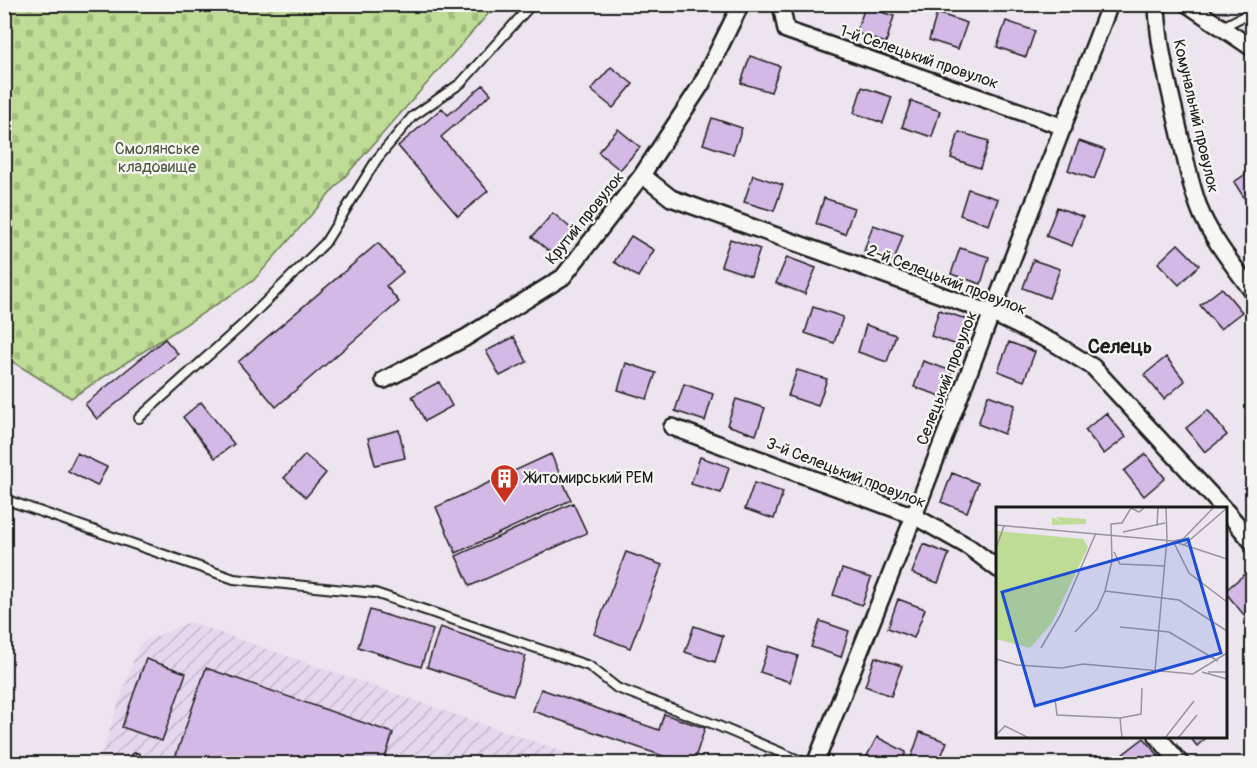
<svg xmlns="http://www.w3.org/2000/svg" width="1257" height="768" font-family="Pangolin,sans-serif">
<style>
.industrial{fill:url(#industrial-furrows)}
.cemetery{fill:url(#cemetery-stones);stroke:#6d7c58;stroke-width:1.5}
.building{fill:#d4b9e7;stroke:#1c1c1c;stroke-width:1.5}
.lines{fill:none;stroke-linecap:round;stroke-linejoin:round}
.service-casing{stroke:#1c1c1c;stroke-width:12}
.minor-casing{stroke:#1c1c1c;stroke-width:20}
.service{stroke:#f6f6f2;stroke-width:8}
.minor{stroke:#f6f6f2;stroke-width:15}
.labels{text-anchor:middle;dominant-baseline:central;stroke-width:4.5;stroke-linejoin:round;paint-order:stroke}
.street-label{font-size:16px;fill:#1c1c1c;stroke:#f6f6f2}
.park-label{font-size:16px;fill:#4d5640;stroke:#f6f6f2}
.poi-label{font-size:16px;fill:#1c1c1c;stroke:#f6f6f2;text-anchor:start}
.quarter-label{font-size:20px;font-weight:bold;fill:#1c1c1c;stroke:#f6f6f2}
.inset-road{fill:none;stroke:#99949b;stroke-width:1.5}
.view{fill:#1d4ed8;fill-opacity:0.15;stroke:#1d4ed8;stroke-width:3}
.inset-edge{fill:none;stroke:#1c1c1c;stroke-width:3}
</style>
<defs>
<pattern id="industrial-furrows" width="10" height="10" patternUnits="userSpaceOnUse" patternTransform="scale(1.5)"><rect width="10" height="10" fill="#e5d7ed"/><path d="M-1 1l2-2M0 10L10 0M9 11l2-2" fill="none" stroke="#c4b8cb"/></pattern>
<pattern id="cemetery-stones" width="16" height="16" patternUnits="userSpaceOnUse" patternTransform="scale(1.5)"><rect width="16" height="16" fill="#bedc95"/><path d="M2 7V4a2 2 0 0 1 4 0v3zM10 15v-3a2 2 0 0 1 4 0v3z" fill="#a3bc80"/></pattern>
</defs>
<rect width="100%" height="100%" fill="#ece4ef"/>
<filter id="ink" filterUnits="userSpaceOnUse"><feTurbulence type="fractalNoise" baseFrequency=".0167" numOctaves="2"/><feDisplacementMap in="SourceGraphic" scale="12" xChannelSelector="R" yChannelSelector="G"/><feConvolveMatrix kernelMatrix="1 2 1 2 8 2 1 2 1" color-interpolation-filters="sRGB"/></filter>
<g filter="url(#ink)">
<!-- industrial -->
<path class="industrial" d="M190,622l42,15 363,126 -497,1 41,-120z"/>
<!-- cemetery -->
<path class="cemetery" d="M4,5l1,-1 491,1 -243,276 -182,117 -66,-41z"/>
<!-- building -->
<path class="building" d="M865,7l29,9 -8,27 -30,-10z
M937,13l30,10 -9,26 -29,-9z
M1006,21l29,10 -9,26 -29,-10z
M750,56l30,10 -9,26 -30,-9z
M611,67l22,17 -20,24 -22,-18z
M483,85l8,9 -50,43 47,54 -30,25 -60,-70 44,-38 6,7z
M862,87l30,10 -9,26 -29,-10z
M911,101l29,10 -8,26 -30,-10z
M712,118l30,10 -9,26 -30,-10z
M618,129l22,18 -20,23 -22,-18z
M959,132l30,9 -9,27 -29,-10z
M1079,141l26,9 -11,29 -26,-9z
M1252,170v27l-6,4 -12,-19z
M753,175l30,10 -9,26 -30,-9z
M968,189l30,10 -9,26 -29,-10z
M824,198l30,10 -9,26 -29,-10z
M1057,207l26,10 -11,29 -26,-10z
M553,213l21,18 -20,24 -22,-18z
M873,225l30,10 -9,26 -30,-10z
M631,236l23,14 -16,27 -24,-15z
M730,239l30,10 -9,27 -30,-10z
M378,243l25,29 -17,14 13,16 -123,105 -38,-45z
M1178,244l21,21 -20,20 -21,-22z
M960,248l29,9 -8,27 -30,-10z
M787,257l29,11 -11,26 -29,-11z
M1033,260l27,9 -11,29 -26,-10z
M1222,288l20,24 -22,17 -20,-24z
M813,307l30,10 -9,26 -29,-10z
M939,310l30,10 -9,26 -29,-10z
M866,325l30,10 -9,27 -29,-10z
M514,337l13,25 -27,14 -14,-25z
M165,339l13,15 -81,65 -12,-15z
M1009,342l26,10 -11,29 -26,-10z
M1166,357l19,24 -21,18 -20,-24z
M923,361l29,10 -8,26 -30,-10z
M626,363l30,10 -9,26 -29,-9z
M797,370l30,9 -9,27 -30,-10z
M439,382l13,24 -27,15 -13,-25z
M684,384l29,10 -8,27 -30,-10z
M988,395l27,10 -11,29 -26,-10z
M736,399l29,9 -9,27 -29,-10z
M201,402l33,42 -19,14 -32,-41z
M1208,410l19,25 -22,17 -19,-24z
M1106,413l20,24 -22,17 -19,-24z
M399,430l6,28 -30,7 -7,-27z
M77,453l30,14 -10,19 -29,-15z
M551,454l20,46 -115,53 -20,-46z
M1146,454l19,24 -21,18 -20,-25z
M305,455l21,18 -20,24 -22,-19z
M700,457l29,10 -8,26 -30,-9z
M952,473l26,10 -11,29 -26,-10z
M754,483l29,9 -9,27 -29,-10z
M573,503l14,30 -117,53 -14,-30z
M923,544l26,10 -11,29 -26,-10z
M626,552l36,13 -32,83 -36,-14z
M842,569l29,9 -9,27 -29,-10z
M1246,573l6,9v26l-8,7 -18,-22v-3z
M898,599l27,10 -11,29 -26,-10z
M370,610l63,20 -12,37 -63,-20z
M820,621l29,10 -8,26 -30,-10z
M694,626l29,10 -8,26 -30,-10z
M440,627l86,29 -13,39 -86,-28z
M769,646l29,10 -8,26 -30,-10z
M875,657l27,9 -11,30 -26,-10z
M146,659l40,14 -24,68 -40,-14z
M206,668l187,65 -10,31h-210z
M541,689l118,41 5,-16 41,14 -12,36h-7l-153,-53z
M920,732l27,10 -9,22h-21l-7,-3z
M1189,736h19l-11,10z
M877,737l29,15 -6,12h-18l-15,-8z
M1144,738l20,24 -2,2h-33l-7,-9z"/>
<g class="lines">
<defs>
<path id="service" d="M1222,27l30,-15
M139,418l102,-92 84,-83 52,-84 35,-42 49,-34 71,-79
M4,499l230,80 141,14 214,73 28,22 99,37 92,39
M135,764l1,-6"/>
<path id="minor" d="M781,4l5,26 278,97
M1157,4c1,42 12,82 21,122 7,29 12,61 24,89 13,28 32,51 50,76
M1187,4l65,44
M642,175l29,23 320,115 63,30 39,24 130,141
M384,380l81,-42 98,-61 79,-102 59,-90 40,-81
M672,427l242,89 55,31 29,22
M1226,511l26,31
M1157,736l24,28
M815,764l99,-248 196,-512"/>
</defs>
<!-- service casing -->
<use href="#service" class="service-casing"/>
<!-- minor casing -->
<use href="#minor" class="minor-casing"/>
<!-- service -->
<use href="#service" class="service"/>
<!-- minor -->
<use href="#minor" class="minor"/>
</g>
</g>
<!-- icons -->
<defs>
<symbol id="building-pin" viewBox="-11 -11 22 30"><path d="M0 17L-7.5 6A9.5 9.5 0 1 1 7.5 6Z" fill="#c8321e" stroke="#f6f6f2"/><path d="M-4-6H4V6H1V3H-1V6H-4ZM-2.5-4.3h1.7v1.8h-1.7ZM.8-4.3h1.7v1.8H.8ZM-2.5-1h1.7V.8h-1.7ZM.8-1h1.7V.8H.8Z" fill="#fff"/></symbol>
</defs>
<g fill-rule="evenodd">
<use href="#building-pin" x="488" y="462" width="33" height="45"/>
</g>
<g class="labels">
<!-- street labels -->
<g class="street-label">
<text transform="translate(919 57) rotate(19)">1-й Селецький провулок</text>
<text transform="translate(1196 116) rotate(77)">Комунальний провулок</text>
<text transform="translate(585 218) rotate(-51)">Крутий провулок</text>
<text transform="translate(947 280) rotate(21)">2-й Селецький провулок</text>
<text transform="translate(947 378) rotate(-69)">Селецький провулок</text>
<text transform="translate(846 473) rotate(21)">3-й Селецький провулок</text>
</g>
<!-- park labels -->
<g class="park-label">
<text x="157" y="149">Смолянське<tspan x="157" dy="18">кладовище</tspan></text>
</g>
<!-- poi labels -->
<g class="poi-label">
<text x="525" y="478">Житомирський РЕМ</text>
</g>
<!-- quarter labels -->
<g class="quarter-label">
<text x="1120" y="346">Селець</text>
</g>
</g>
<!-- overview -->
<g transform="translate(996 507)">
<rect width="231" height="231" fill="#ece4ef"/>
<path d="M56,10l9,5 -5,-5 30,2v5l-34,1z" fill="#bedc95"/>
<path d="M0,24l87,8 5,8 -36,76 -22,25 -34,-9z" fill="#bedc95"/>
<path class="inset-road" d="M66,0h31M0,18l177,16 10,-2 31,-32M161,19l1,-19M127,25l42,-9M177,34l16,32 38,29M179,35l52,17M188,38l43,-37M0,41l8,-22M118,45l6,12 45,2M109,84l74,9 48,31M124,120l49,5 49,29M79,125l22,-23 8,-18 7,-30 -1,-37 11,-1 9,-15 8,4 5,-4M45,141l20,-34 35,-81M0,152l21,6 45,3 21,-4 110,10 34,-21M159,164l12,-132 -1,-32M206,165l25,7M212,165h19M59,192l2,16 63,3 2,20M124,211l21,-4 1,-26M0,228l9,-9 24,12M169,231l29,-37M182,231l19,-23"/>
<path class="view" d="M192,32l33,114 -186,53 -33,-114z"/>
<rect width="231" height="231" class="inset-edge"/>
</g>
<!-- margin -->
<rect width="1257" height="768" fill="none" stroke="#f6f6f2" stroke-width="24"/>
<rect x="12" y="12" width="1233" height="744" fill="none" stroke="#1c1c1c" stroke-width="2" filter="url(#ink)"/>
</svg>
